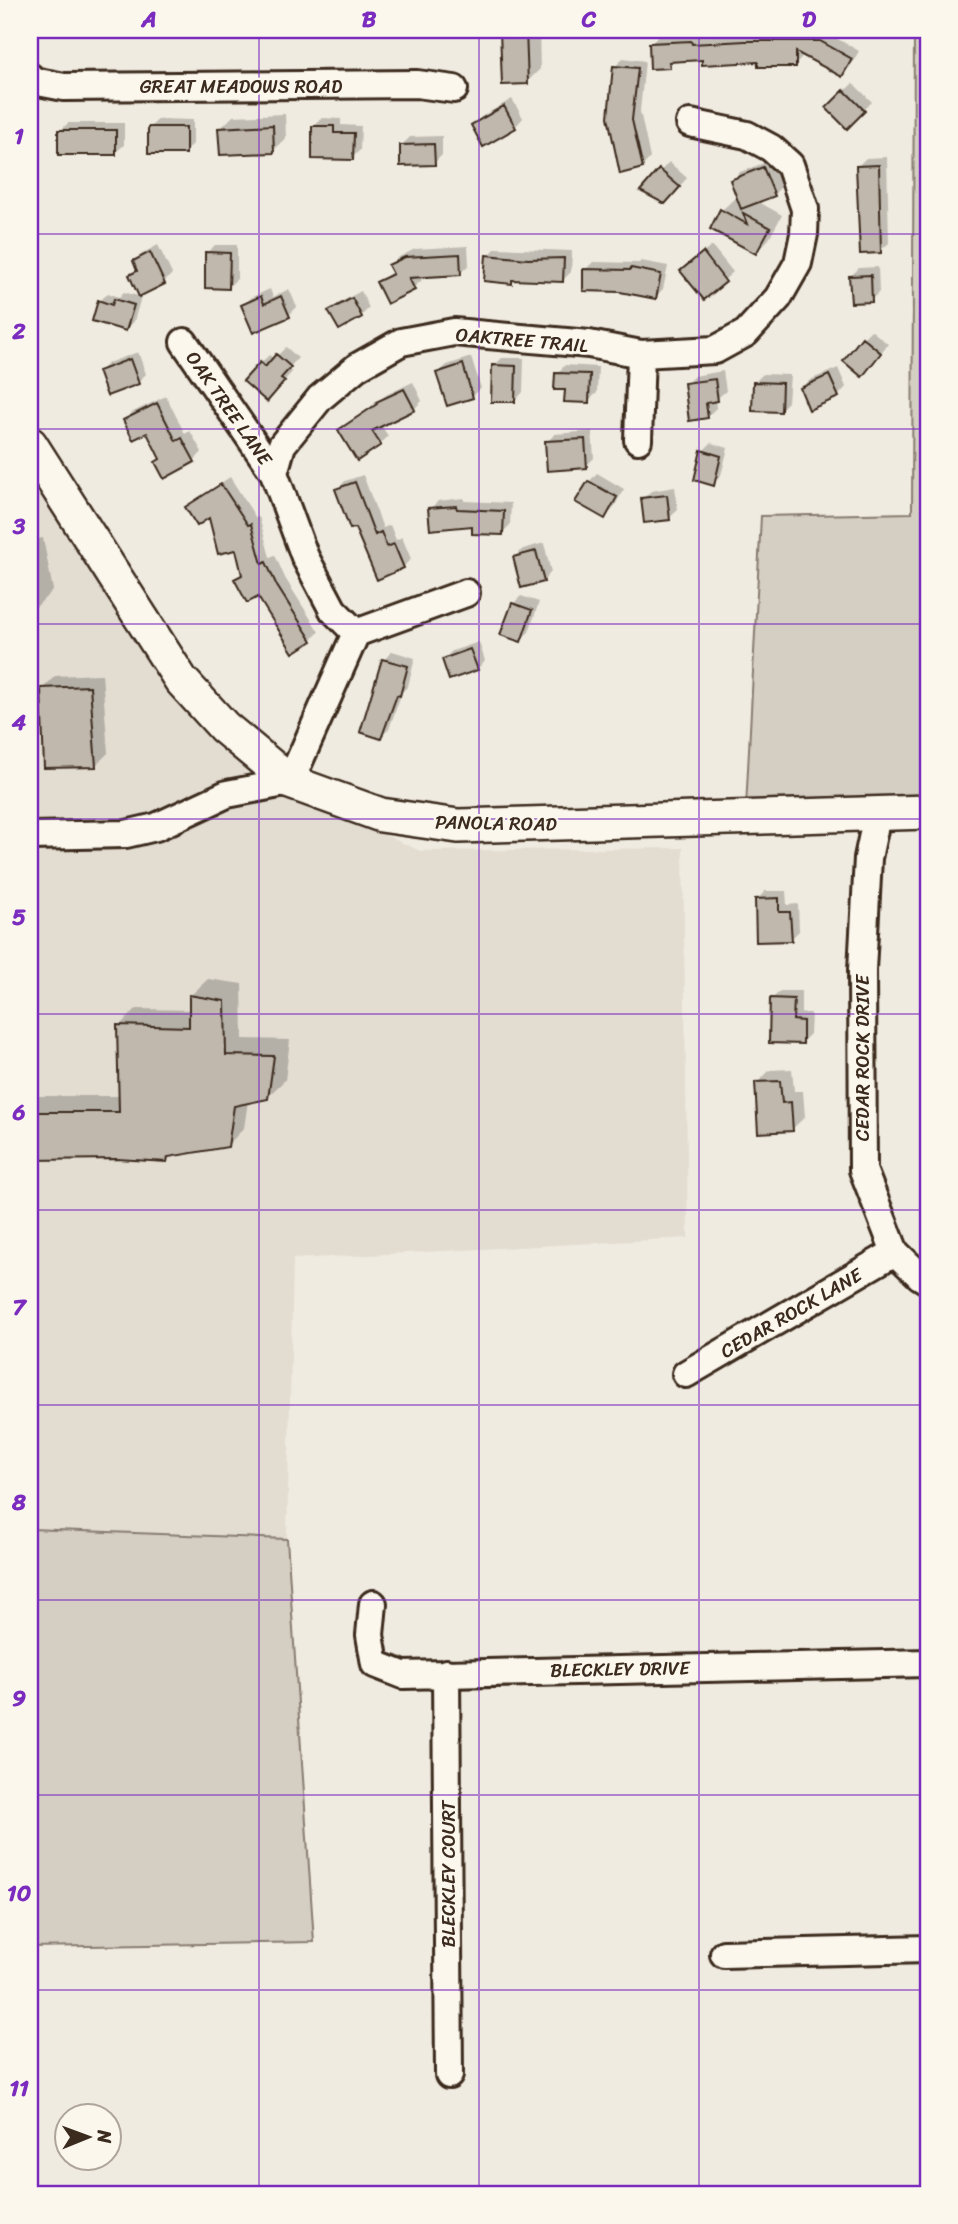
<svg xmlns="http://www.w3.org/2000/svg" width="958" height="2224" font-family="Sriracha,sans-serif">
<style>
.built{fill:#e2dcd1}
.green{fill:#d5cec3;stroke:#887c70;stroke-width:2}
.shadow{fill:#0003}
.building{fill:#c0b8ad;stroke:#3b2a1e;stroke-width:2}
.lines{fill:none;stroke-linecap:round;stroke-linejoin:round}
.minor-casing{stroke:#3b2a1e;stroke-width:32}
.major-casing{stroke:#3b2a1e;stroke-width:38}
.minor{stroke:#fbf7ec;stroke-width:26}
.major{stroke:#fbf7ec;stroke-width:33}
.grid{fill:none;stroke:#7b2cbf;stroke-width:2;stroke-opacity:0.55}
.labels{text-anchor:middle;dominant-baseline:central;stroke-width:5;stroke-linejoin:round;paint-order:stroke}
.street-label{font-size:19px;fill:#3b2a1e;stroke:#fbf7ec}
.neatline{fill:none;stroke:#7b2cbf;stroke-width:2.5}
.grid-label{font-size:23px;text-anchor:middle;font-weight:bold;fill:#7b2cbf}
</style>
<rect width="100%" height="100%" fill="#f0ebe0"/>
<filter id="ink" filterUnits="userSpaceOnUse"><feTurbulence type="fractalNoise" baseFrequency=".0143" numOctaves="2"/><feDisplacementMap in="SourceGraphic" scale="14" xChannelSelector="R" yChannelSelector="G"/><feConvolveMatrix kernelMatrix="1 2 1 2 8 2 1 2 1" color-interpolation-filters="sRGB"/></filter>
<g filter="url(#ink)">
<!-- built -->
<path class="built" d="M30,455l70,133 40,49 157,157 123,57 263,-3 5,390 -395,21 -6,280 -257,-10z"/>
<!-- green -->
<path class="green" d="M914,30h14v779l-182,-1 15,-292 151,-3z
M30,1529l257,10 27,403 -284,5z"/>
<!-- shadow -->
<path class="shadow" d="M199,30h41l-41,1z
M502,30h37l1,39 -13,13 -23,1z
M699,33v3l56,-3 74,1 30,17 -9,16 -8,8 -38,-21 -9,11 -35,-5 -56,-1 -29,1 -6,6 -18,-22 8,-9z
M623,58l22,3 -5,50 10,47 -8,9 -27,-100z
M853,83l19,19 -25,25 -19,-19z
M512,99l11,19 -8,9 -42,-2 8,-8z
M285,114l1,24 -13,13 -53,-22 13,-13z
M322,118l19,1v6l20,1 -1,24 -8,8 -38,-32z
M158,119l35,1v24l-8,8 -35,-24z
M68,123h56v22l-9,8 -55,-22z
M442,136v19l-8,8 -33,-17 9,-9z
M30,139h5l1,22 -6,6z
M887,157l2,86 -9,8 -22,-85 8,-8z
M772,160l10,26 -8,8 -17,7 25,14 -13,24 -13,13 -34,-42 13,-12 5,3 -8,-20 8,-9z
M669,162l18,16 -14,16 -30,-4z
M158,245l14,29 -8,8 -24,12 -9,-19 7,-7 -3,-7 8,-8z
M215,245h22v34l-9,8 -21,-34z
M468,246l1,19 -9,8 -41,2 3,5 -9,8 -35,-6 15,-11 -3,-6 9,-8 16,-8z
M712,246l21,26 -29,26 -13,-35z
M496,248l76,3 -1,21 -8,8 -48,-2 -4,4 -23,-26z
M641,261l27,5 -5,23 -8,8 -70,-27 8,-8 46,1z
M878,267l1,25 -8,8 -20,-24 8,-8z
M270,289l3,8 16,-8 8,18 -8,8 -46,-9 9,-9z
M361,291l8,17 -8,8 -30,-5 8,-8z
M124,292l17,5 -7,24 -8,8 -26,-28 8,-8 11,4z
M871,330l17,14 -18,22 -7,-28z
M286,347l12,11 -10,11 4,3 -17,19 -14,-28 8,-8 5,4z
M138,352l8,22 -8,8 -38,-11 8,-8z
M471,357l10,31 -8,8 -25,8 -10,-31 9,-8z
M502,358h22l-1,34 -8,9 -21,-35z
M565,365l33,2 -1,26 -9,8 -22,-12 -9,-15z
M838,368l8,19 -8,9 -36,-8 8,-8z
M723,371l3,20 -11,9 1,8 -8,8 -22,-32 8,-8z
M763,374l27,1 -2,27 -8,8 -25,-28z
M413,382l9,19 -8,8 -33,16 7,11 -8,8 -40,-14 46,-35z
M166,396l19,38 5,-3 12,21 -8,9 -46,-30 -23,-11 8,-8z
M592,431l2,27 -8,8 -39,-24 8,-8z
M711,443l17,5 -7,27 -8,9 -10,-33z
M597,473l27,16 -11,20 -8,8 -27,-15 11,-20z
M363,475l20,53 7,-3 6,15 6,-3 9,22 -8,8 -47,-42 -19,-35 8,-9z
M230,477l26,41 3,-1 11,40 5,-2 10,23 34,54 -8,8 -53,-46 -22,-15 7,-7 -6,-24 -27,-33 -23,-7 8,-8z
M675,487l3,23 -9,8 -26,-19 8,-8z
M464,498v3l47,2 -1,22 -8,8 -72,-24 8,-8z
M43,538l10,52 -17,17 -6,1v-68z
M544,543l7,29 -8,9 -29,-24 9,-8z
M521,596l18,6 -10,30 -9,8 -7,-36z
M479,642l6,19 -8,8 -33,-10 8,-8z
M392,651l23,7 -7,28 -6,6 -13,37 -8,8 3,-77z
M102,674l6,79 -12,12 -54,-76 13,-13z
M765,891h21l1,14 11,-1 1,27 -8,8 -34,-39z
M208,979l34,5 1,55 47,1 -5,40 -18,17 -19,4 -4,27 -17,18 -55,8 -6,6 -49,-3 -87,1v-62h90l-1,-70 17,-17 55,1v-15z
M780,991h21v22h10l-1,21 -8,8 -30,-43z
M928,996v58h-6v-52z
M792,1069l2,22h9l2,26 -13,12 -35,-46 13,-13z
M928,1076v67h-2l-1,-15h-4l-2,-43z"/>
<!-- building -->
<path class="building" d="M500,30h26l2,54 -26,1z
M691,41l1,3 53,-3h75l32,18 -10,18 -46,-25v15h-38v-5l-56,3v-5l-33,2 1,6 -20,1 -1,-26z
M613,66l25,2 -6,52 11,48 -23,6 -12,-57z
M844,90l21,21 -18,18 -21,-21z
M504,106l12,22 -33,19 -12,-22z
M273,125l1,28 -54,2 -2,-27z
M312,126h22v7h20l-1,27 -41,-1z
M148,127h38v27h-38z
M58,130h58v25h-58z
M434,144l1,21 -35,1v-21z
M879,165l2,88 -21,1 -4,-88z
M763,167l12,29 -34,13 -11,-29z
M659,169l21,18 -15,17 -25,-13z
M720,209l27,15 -4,-11 27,15 -14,26 -46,-25z
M150,252l15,32 -26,13 -10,-22 8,-4 -4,-10z
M205,252l25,1 -1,36 -24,-1z
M703,252l23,30 -22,18 -24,-29z
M460,254l1,21 -52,3 6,12 -28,14 -11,-22 17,-8 -5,-9 17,-8z
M486,255l42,4 36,-1 -1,24 -51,-2v4l-28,-3z
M631,268l30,6 -5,25 -36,-7 -37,-1v-22l47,1z
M871,275l1,27 -21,1 -2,-27z
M261,296l3,8 17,-8 9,21 -37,16 -12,-28z
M352,298l10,19 -23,13 -11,-19z
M114,299l20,6 -8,26 -34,-10 6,-21 14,5z
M862,337l19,16 -19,24 -19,-16z
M276,354l15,13 -10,11 4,3 -18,21 -24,-21 17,-19 5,5z
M130,359l9,25 -32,12 -9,-25z
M463,364l10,34 -26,8 -11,-33z
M492,365l24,1 -1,36h-24z
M555,373l35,1 -1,29 -25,-1 1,-12h-11z
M829,375l10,22 -30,13 -9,-22z
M715,379l3,22 -12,2 2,15 -19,3 -5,-38z
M753,382l29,1 -1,29 -29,-1z
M404,389l11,21 -43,21 9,14 -24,16 -19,-31 39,-26 -1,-2z
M157,403l19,38 6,-3 13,24 -31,17 -9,-17 5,-3 -13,-26 -14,7 -10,-20z
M585,439l2,29 -40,3 -2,-30z
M701,450l20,6 -7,30 -20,-6z
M588,481l29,16 -12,22 -30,-17z
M355,482l20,53 6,-3 6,15 7,-3 10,24 -27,12 -22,-52 -5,1 -15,-40z
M221,484l27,41 3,-1 11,40 4,-2 11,24 35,55 -19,12 -35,-56 -11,6 -13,-24 8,-4 -6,-25 -18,4 -9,-36 -12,8 -12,-19z
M667,495l3,25 -26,3 -3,-25z
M456,506l1,3 47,2 -1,24 -31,-1v-8l-42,4 -2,-22z
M536,551l8,31 -23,6 -8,-31z
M512,603l20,7 -11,32 -21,-7z
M470,649l8,21 -29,10 -7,-21z
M382,659l26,7 -8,30 -3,-1 -16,44 -21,-7z
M90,686l6,81 -52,1 -3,-80z
M779,898v14h11l2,29 -36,1 -1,-43z
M189,995l36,6 1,54 48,1 -6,43 -34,7 -6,41 -60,10 -1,5 -50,-3 -87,1v-48h89l-2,-87 72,2z
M770,998l24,1 -1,21 10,1v23l-34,-1z
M780,1081l2,22 9,-1 2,29 -35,2 -3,-51z"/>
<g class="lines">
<defs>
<path id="minor" d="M30,77l3,4 31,6 353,-3 37,5
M184,342l90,131
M638,440l3,-86
M356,633l-23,-23 -28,-53 -31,-84 8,-28 38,-47 37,-31 44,-25 53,-10 135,12 52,10 74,-4 31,-17 32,-35 20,-35 6,-29 1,-25 -15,-44 -19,-17 -24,-13 -57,-12
M356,633l110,-40
M877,815l-9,43 -6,112 1,200 32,82 25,24 8,5
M30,836l96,-2 30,-7 71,-33 63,-12 66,-149
M686,1374l209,-122
M373,1604l-3,31 5,29 28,11 525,-12
M446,1673l3,402
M724,1954l204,-5"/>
<path id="major" d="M30,444l151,236 43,47 66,55 91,33 77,11 470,-14"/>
</defs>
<!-- minor casing -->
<use href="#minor" class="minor-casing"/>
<!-- major casing -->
<use href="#major" class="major-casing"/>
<!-- minor -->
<use href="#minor" class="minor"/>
<!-- major -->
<use href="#major" class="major"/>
</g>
</g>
<!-- grid -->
<path class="grid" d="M259,30v2164M479,30v2164M699,30v2164M30,234h898M30,429h898M30,624h898M30,819h898M30,1014h898M30,1210h898M30,1405h898M30,1600h898M30,1795h898M30,1990h898"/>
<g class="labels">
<!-- street labels -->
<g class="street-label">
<text x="241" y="86">GREAT MEADOWS ROAD</text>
<text transform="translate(522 340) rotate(5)">OAKTREE TRAIL</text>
<text transform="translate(229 408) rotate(55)">OAK TREE LANE</text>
<text transform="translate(496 823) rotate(1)">PANOLA ROAD</text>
<text transform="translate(862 1058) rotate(-90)">CEDAR ROCK DRIVE</text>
<text transform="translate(791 1313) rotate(-30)">CEDAR ROCK LANE</text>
<text transform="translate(620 1669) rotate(-1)">BLECKLEY DRIVE</text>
<text transform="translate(448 1874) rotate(-90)">BLECKLEY COURT</text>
</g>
</g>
<!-- margin -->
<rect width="958" height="2224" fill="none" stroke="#fbf7ec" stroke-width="77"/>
<!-- north arrow -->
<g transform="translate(88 2137) rotate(89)"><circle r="33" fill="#fbf7ec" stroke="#aea59a" stroke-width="2"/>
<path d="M0-5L12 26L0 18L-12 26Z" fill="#3b2a1e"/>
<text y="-10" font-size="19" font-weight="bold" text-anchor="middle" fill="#3b2a1e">N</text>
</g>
<rect x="38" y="38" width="882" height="2148" class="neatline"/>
<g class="grid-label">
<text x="149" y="27">A</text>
<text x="369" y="27">B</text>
<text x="589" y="27">C</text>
<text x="809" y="27">D</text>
<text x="19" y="144">1</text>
<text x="19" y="339">2</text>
<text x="19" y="534">3</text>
<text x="19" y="730">4</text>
<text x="19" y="925">5</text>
<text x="19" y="1120">6</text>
<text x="19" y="1315">7</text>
<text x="19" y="1510">8</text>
<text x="19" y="1706">9</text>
<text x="19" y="1901">10</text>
<text x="19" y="2096">11</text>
</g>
</svg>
